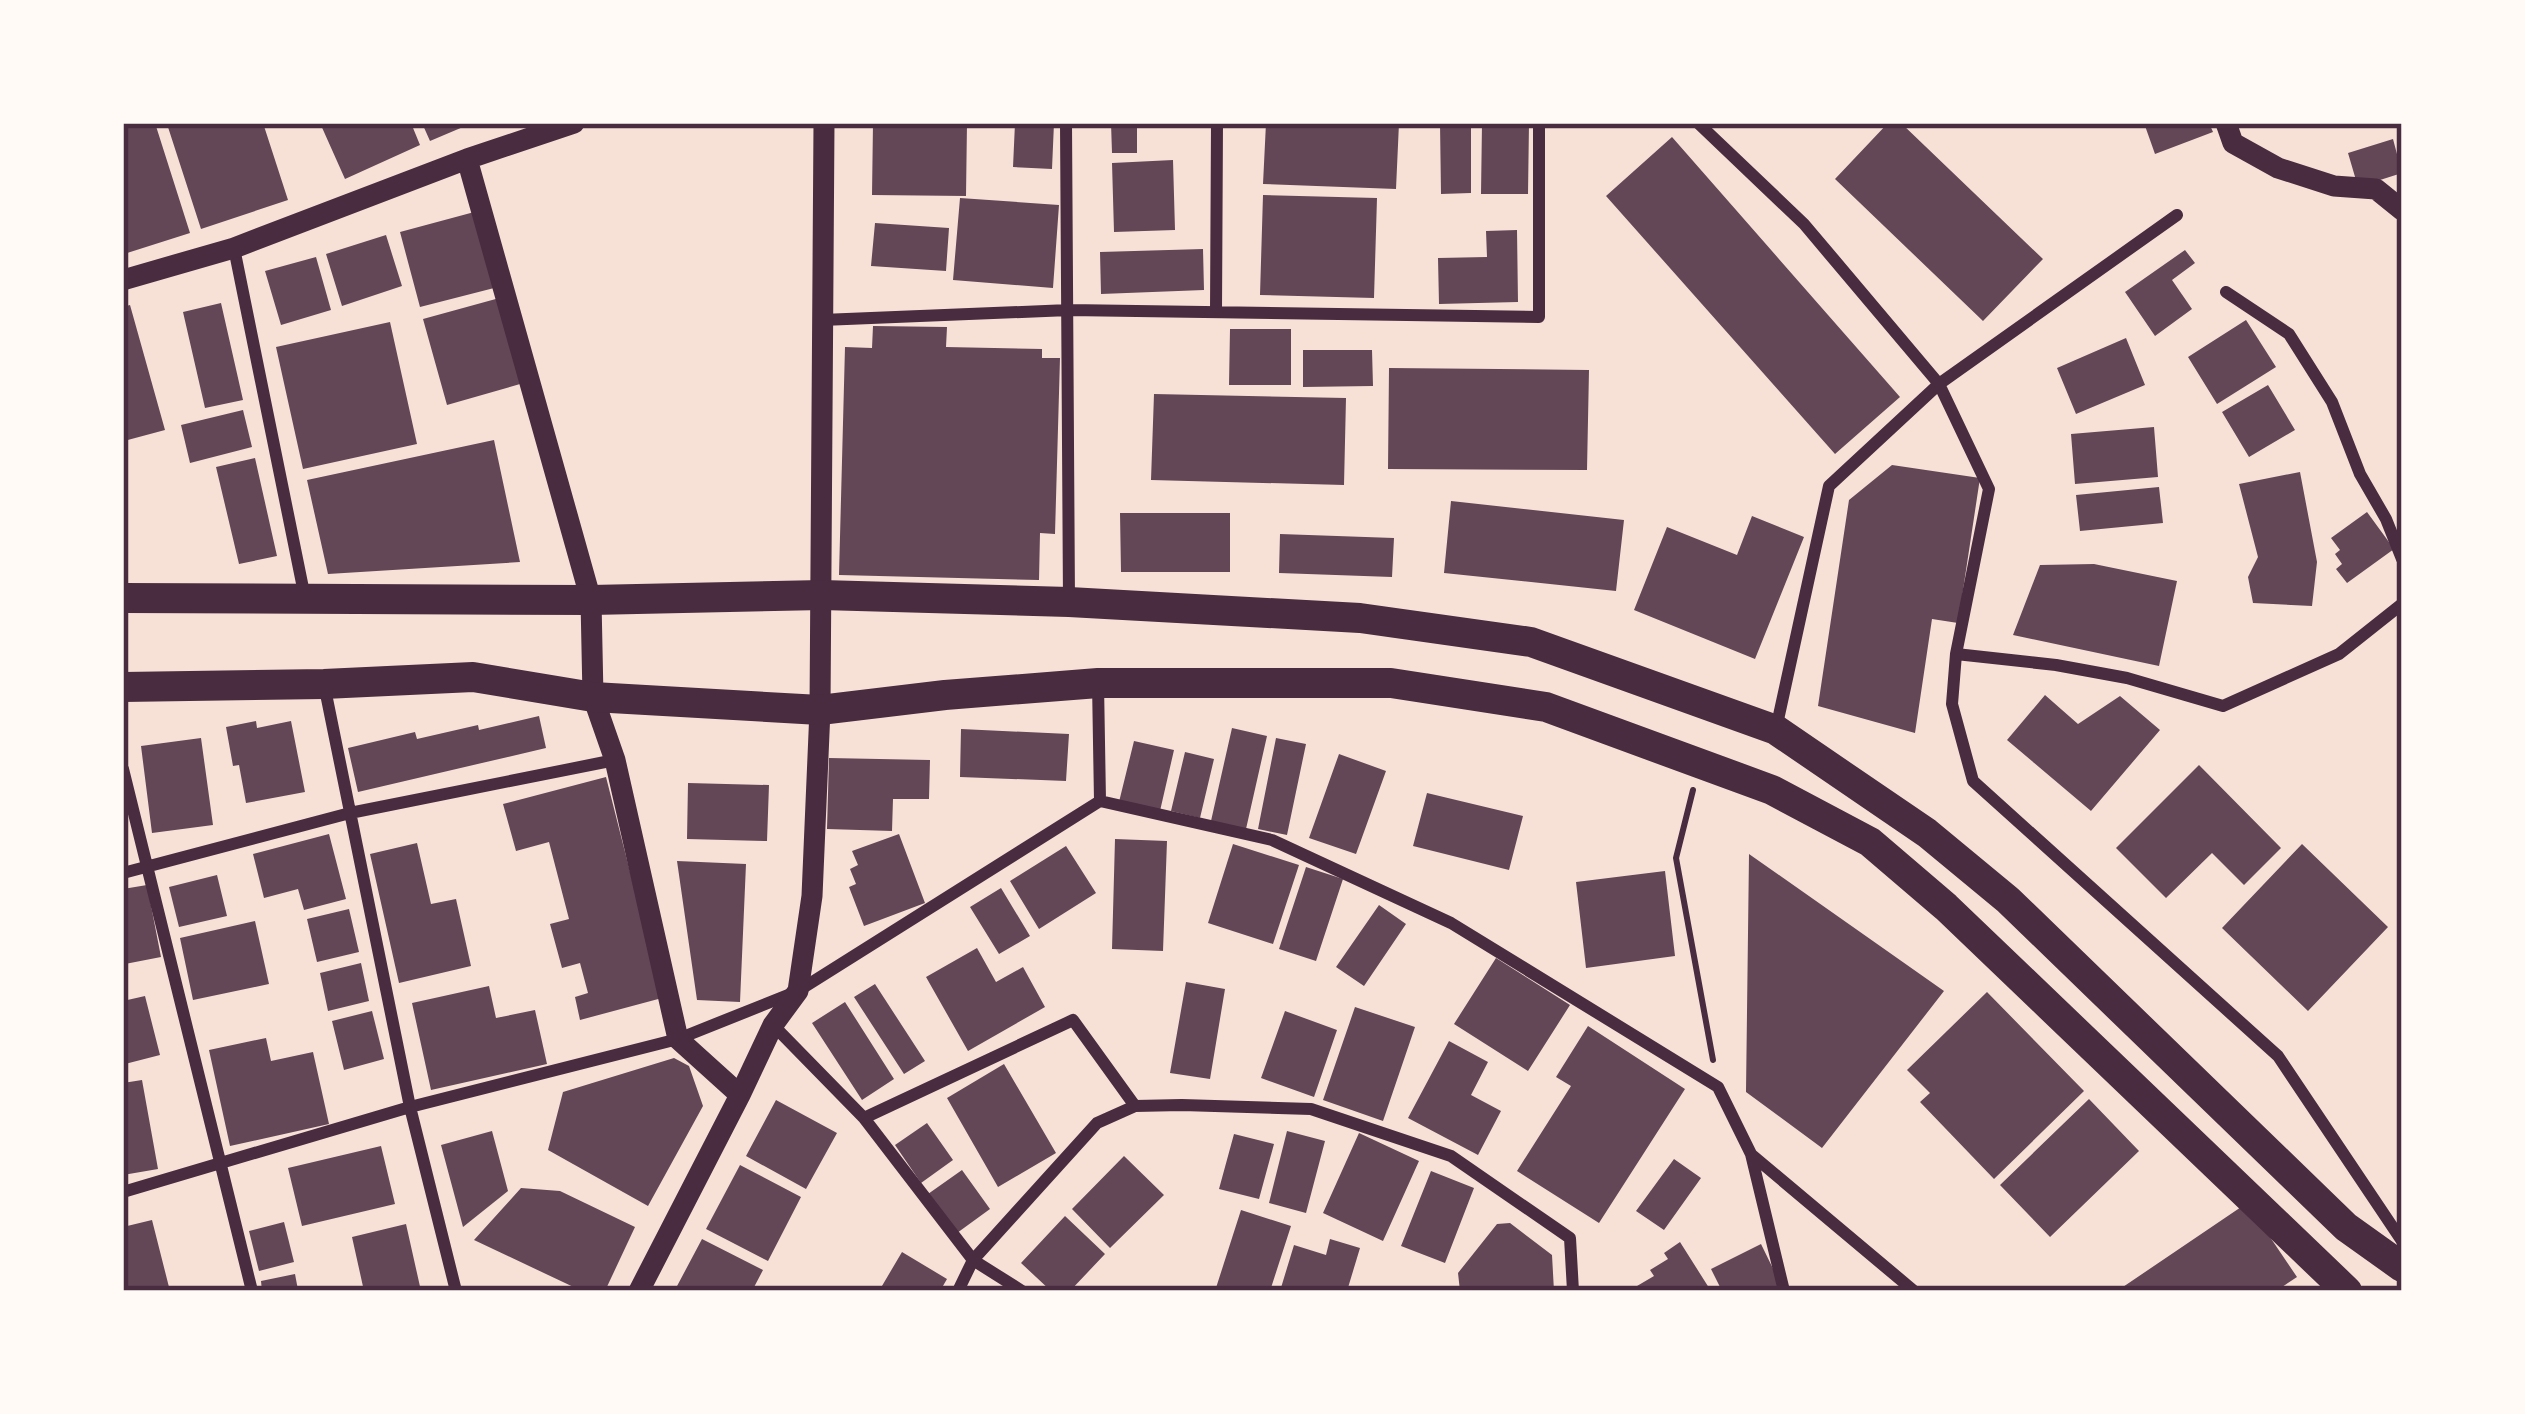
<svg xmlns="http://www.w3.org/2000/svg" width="2525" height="1414" font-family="'Nunito Sans',sans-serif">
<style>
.building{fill:#644757}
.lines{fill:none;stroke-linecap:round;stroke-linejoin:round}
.path{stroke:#4a2c40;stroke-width:6}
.minor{stroke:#4a2c40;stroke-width:12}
.tertiary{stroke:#4a2c40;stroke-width:21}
.primary{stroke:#4a2c40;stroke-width:30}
.neatline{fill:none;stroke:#4a2c40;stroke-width:4.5}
</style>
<rect width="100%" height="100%" fill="#f7e1d7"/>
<!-- building -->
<path class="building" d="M123,123h32l35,110 -66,21z
M263,123l25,77 -87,29 -34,-105z
M320,123h91l9,22 -75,34z
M422,123h39l2,4 -33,14z
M873,123h94l-1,73 -94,-1z
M1015,123h39l-2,46 -39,-2z
M1111,123h26v30h-25z
M1266,123h133l-3,66 -133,-5z
M1440,123h31v70l-30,1z
M1482,123h47l-1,71h-47z
M1888,123h13l142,136 -60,62 -148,-142z
M2144,123h65l4,9 -58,22z
M1672,137l228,260 -65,57 -229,-258z
M2393,139l9,34 -44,14 -10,-34z
M1173,160l2,70 -61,2 -2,-69z
M1263,195l114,3 -3,100 -114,-3z
M960,198l99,7 -6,83 -100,-8z
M478,211l20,76 -78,20 -20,-75z
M875,223l74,5 -3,43 -75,-5z
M1517,230l1,72 -79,2 -1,-46 49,-1 -1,-26z
M386,235l16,51 -60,20 -16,-52z
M1203,249l1,41 -103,4 -1,-42z
M2185,250l10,13 -23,17 20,29 -37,27 -30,-44z
M316,257l15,53 -50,15 -16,-54z
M503,297l24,85 -80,23 -24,-86z
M221,303l22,97 -38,8 -22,-96z
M130,305l35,125 -41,11 -1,-134z
M2246,320l30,47 -59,37 -29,-47z
M390,322l27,122 -114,25 -27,-122z
M873,326l74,1 -1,20 96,2v9h18l-5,176 -15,-1 -1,47 -200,-5 6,-228 27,1z
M1230,329h61v56h-62z
M2126,338l19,47 -69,29 -19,-46z
M1303,350h69l1,36 -70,1z
M1389,368l200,2 -2,100 -199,-1z
M2268,385l27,45 -46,27 -27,-45z
M1154,394l192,4 -2,87 -193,-5z
M243,410l9,37 -62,16 -9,-38z
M2154,427l4,50 -83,7 -4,-50z
M494,440l26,122 -192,12 -21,-94z
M255,458l22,98 -38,8 -23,-97z
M1892,465l88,13 -22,145 -26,-4 -17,114 -97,-27 31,-206z
M2300,472l17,90 -5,44 -59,-3 -5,-26 10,-20 -19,-73z
M2159,487l4,36 -83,8 -4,-36z
M1451,501l173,19 -8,71 -172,-18z
M2367,512l27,37 -47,34 -11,-14 6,-5 -7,-10 5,-4 -9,-12z
M1120,513h110v59h-109z
M1752,516l52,21 -49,122 -121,-49 33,-83 70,28z
M1280,534l114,4 -2,39 -113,-4z
M2094,564l83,17 -18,85 -146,-31 27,-70z
M2045,695l33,29 42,-28 40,34 -69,81 -84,-71z
M539,716l7,32 -188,44 -10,-44 67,-16 2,7 61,-14 1,5z
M256,721l1,7 34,-7 14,71 -59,11 -7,-38 -6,1 -7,-39z
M1232,728l35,8 -21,93 -35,-8z
M961,729l108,5 -3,47 -106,-4z
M201,738l12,87 -61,8 -11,-87z
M1276,738l30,6 -19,91 -29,-6z
M1134,741l40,9 -14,61 -41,-9z
M1185,752l29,7 -14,59 -29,-7z
M1339,754l47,17 -30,83 -47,-16z
M829,758l101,2 -1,39h-36l-1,32 -65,-2z
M2199,765l82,83 -37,37 -32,-32 -46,45 -50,-50z
M606,777l56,221 -82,22 -5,-23 13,-4 -8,-30 -18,5 -12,-44 19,-5 -20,-77 -33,9 -13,-47z
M688,783l81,2 -2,56 -80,-2z
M1427,793l96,23 -14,54 -96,-24z
M329,834l17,65 -42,11 -6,-21 -34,9 -11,-44z
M899,834l26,69 -61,23 -15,-39 7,-3 -6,-15 8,-4 -6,-14z
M1115,839l52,2 -4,110 -51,-2z
M417,843l14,61 25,-5 15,67 -72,17 -29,-129z
M1233,844l66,21 -26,79 -65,-21z
M2302,844l86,83 -80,84 -86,-83z
M1066,846l30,47 -57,36 -29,-48z
M1749,854l195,137 -122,157 -76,-56z
M677,861l69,3 -6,138 -43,-2z
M1306,867l37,12 -27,82 -37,-12z
M1665,871l10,85 -89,12 -10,-86z
M217,875l10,41 -48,11 -10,-40z
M147,885l14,72 -36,7 -2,-75z
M1001,888l29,48 -31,18 -29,-47z
M1379,905l27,19 -42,62 -28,-19z
M349,909l10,43 -42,10 -10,-43z
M255,921l14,63 -76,16 -13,-62z
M977,948l19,34 27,-15 22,40 -77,44 -42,-74z
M1496,958l74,47 -42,66 -74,-47z
M361,963l8,38 -41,10 -8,-38z
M1186,982l39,7 -15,90 -40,-6z
M875,984l50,77 -21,13 -50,-77z
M489,986l7,32 39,-8 12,54 -116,26 -19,-87z
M1987,992l97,99 -90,88 -74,-77 10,-9 -23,-23z
M145,996l15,59 -35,9 -2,-63z
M845,1002l49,77 -32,21 -50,-77z
M1355,1007l60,20 -32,94 -60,-21z
M372,1011l12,48 -40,11 -12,-49z
M1285,1011l52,19 -23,67 -53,-19z
M1588,1026l97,63 -86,134 -82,-52 54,-85 -15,-9z
M266,1038l5,23 42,-9 16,72 -99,22 -21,-96z
M1449,1041l39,21 -17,33 30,16 -23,44 -70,-37z
M674,1058l15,8 14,40 -55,100 -100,-56 15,-58z
M1004,1064l52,89 -58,34 -51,-89z
M142,1080l16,89 -35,6v-92z
M2089,1099l50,52 -89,86 -50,-52z
M776,1100l61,33 -31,56 -60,-33z
M927,1123l26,37 -32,23 -26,-38z
M492,1131l16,60 -45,36 -22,-82z
M1287,1131l38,10 -19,72 -37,-10z
M1359,1133l60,28 -36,80 -60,-28z
M1234,1134l40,10 -15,55 -40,-10z
M381,1146l14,58 -93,22 -14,-58z
M1124,1156l40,39 -54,53 -38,-39z
M1674,1159l27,19 -37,52 -28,-19z
M740,1165l61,32 -33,64 -62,-32z
M962,1170l28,39 -33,24 -29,-39z
M1431,1171l43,17 -29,75 -44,-17z
M521,1188l39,3 75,36 -30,64h-23l-108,-51z
M2247,1203l50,74 -21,14h-159z
M1241,1210l50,16 -21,65h-55z
M1065,1216l40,38 -35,37h-19l-30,-28z
M152,1220l18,71h-47v-64z
M284,1222l10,40 -35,9 -10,-40z
M1510,1223l42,32 2,36h-94l-2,-18 39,-49z
M406,1224l15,67h-57l-12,-54z
M702,1239l61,31 -11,21h-70l-6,-3z
M1330,1239l30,9 -13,43h-67l14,-46 32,10z
M1680,1242l31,49h-71l-3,-5 17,-10 -4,-6 18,-11 -4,-6z
M1761,1244l21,43 -9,4h-51l-11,-22z
M902,1252l45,27 -7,12h-61z
M295,1274l3,16 -36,1 -1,-10z"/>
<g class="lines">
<!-- path -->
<path class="path" d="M1693,790l-17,68 37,202"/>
<!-- minor -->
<path class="minor" d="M1066,123l3,479
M1698,123l106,101 135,160 50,105 -33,165 -4,50 21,77 305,275 124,185
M234,248l71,350
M2226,292l63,42 43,68 28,72 26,45 16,40
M1216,312l1,-189
M822,320l247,-10 470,7v-194
M1956,654l100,11 71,13 96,28 116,-52 63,-50
M1098,683l2,118
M324,684l86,423 46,184
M1776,729l53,-243 110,-102 238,-169
M123,769l129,522
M123,873l227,-60 265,-53
M773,1025l91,93 109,142 49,31
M864,1118l209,-98 62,86
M1752,1155l162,136
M123,1192l287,-85 268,-68 120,-48 302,-190 172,39 179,83 267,164 33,67 33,137
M958,1291l15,-31 124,-137 38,-17 47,-1 129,4 140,47 119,82 3,53"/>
<!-- tertiary -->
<path class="tertiary" d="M2226,123l7,20 45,25 56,18 42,3 26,21
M467,159l124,441 2,97 22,63 63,279 62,56
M123,280l111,-32 233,-89 107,-36
M639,1291l101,-196 33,-70 25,-34 14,-95 8,-186 4,-587"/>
<!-- primary -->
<path class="primary" d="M123,598l468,2 231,-5 247,7 291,16 171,24 245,88 151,103 81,67 338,327 56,40
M123,687l201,-3 149,-7 120,20 227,13 125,-15 153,-12h293l155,24 226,83 98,52 76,65 401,384"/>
</g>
<!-- border -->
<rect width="2525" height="1414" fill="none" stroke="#fffaf5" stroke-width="252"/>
<rect x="126" y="126" width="2273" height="1162" class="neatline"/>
</svg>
